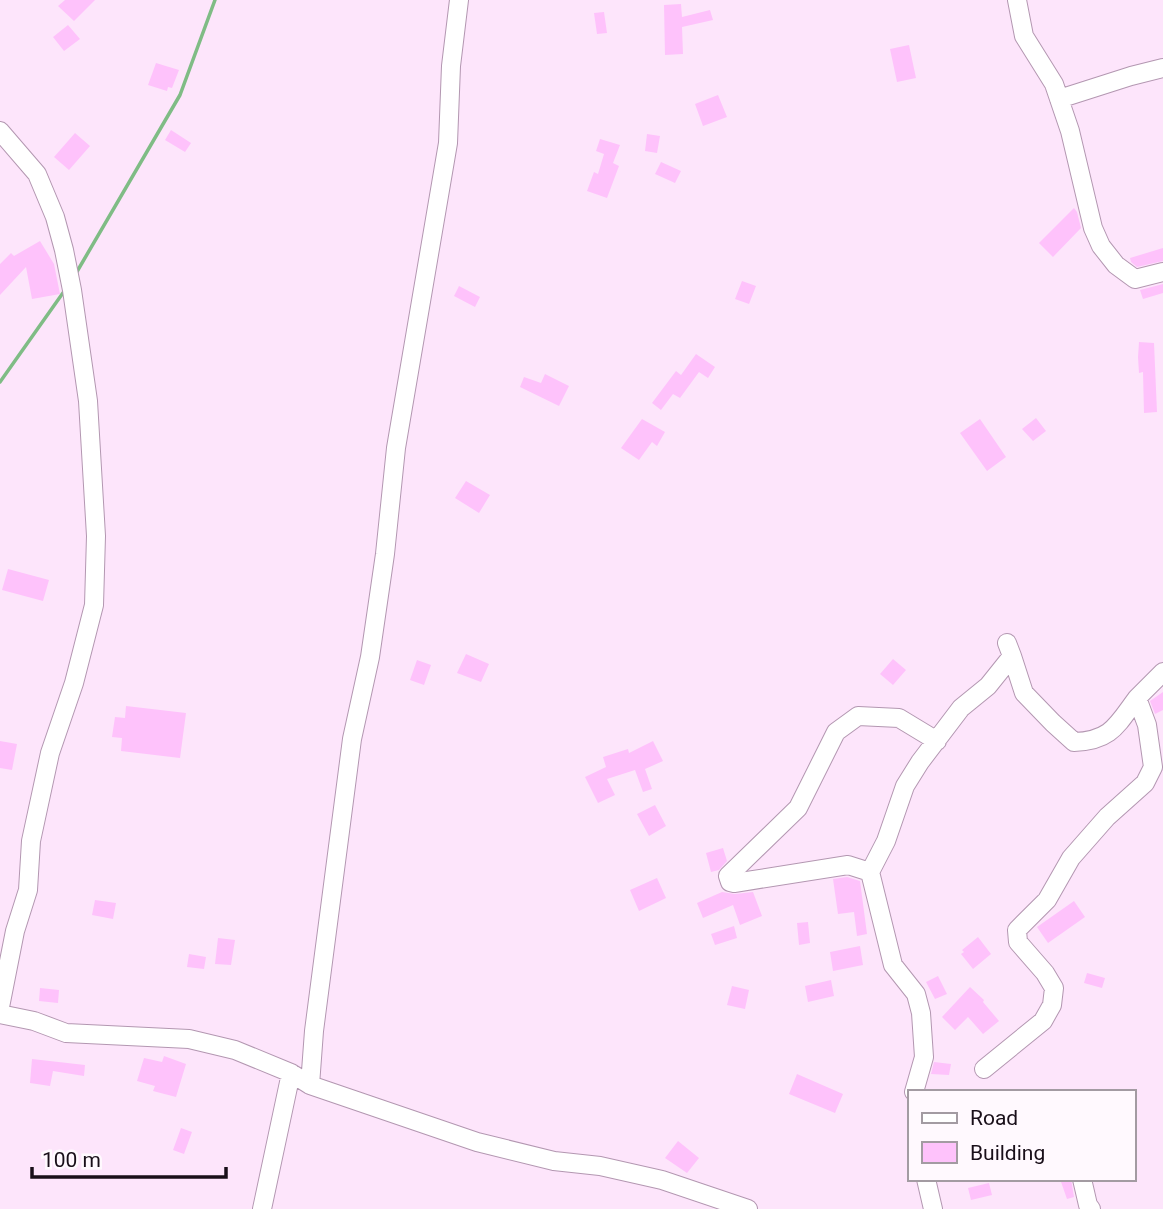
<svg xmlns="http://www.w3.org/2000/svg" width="1163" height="1209" font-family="Roboto,sans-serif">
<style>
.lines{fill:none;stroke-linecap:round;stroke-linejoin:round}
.stream{stroke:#7fbc85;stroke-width:3.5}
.building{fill:#fec2fb}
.minor-casing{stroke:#b397b1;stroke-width:20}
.minor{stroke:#fff;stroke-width:18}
</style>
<rect width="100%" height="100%" fill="#fde5fb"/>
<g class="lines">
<!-- stream -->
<path class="stream" d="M75,275l105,-180 35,-95
M0,382l65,-92"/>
</g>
<!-- building -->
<path class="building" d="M65,0h30l-21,21 -16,-15z
M681,4l1,13 28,-7 3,10 -31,7 1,27 -18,1 -1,-50z
M604,12l3,21 -10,1 -3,-21z
M68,25l12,14 -16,12 -11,-14z
M909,45l7,33 -19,4 -7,-33z
M156,63l23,7 -7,18 -4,-1 -1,4 -19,-6z
M718,95l9,22 -24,9 -8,-22z
M171,130l20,13 -6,9 -20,-12z
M75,133l15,13 -21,24 -15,-13z
M647,134l13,2 -3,17 -12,-2z
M600,139l20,6 -7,18 6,3 -12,32 -20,-7 7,-19 4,2 6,-20 -8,-3z
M661,162l20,9 -6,12 -20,-9z
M1074,208l3,4 4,16 -28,29 -14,-14z
M40,241l14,23 6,30 -28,5 -6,-32 -26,28v-31l11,-11 3,3z
M1163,248v13l-26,6 -6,-5 -1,-4z
M742,281l14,5 -7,18 -14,-5z
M1163,284v9l-20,6 -3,-9z
M459,286l21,11 -5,10 -21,-11z
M1139,342l15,1 3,69 -13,1 -1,-41 -4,1 -1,-16z
M696,354l19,13 -7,11 -9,-6 -19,26 -7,-4 -12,16 -9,-7 24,-32 5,4z
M545,374l24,12 -10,20 -39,-19 4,-10 17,6z
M1036,418l10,13 -13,10 -11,-12z
M642,419l23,13 -8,14 -5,-4 -13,18 -18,-12z
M980,419l26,38 -19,14 -27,-38z
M466,481l24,14 -11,18 -24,-15z
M8,569l41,11 -6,21 -41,-11z
M466,654l23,10 -8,18 -24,-9z
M893,659l13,11 -13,15 -13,-11z
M417,660l14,5 -7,20 -14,-5z
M1163,692v18l-8,4 -5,-13z
M126,706l60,7 -6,45 -59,-7 1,-13 -10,-1 3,-20 10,1z
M0,741l17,3 -5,26 -12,-2z
M653,741l10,20 -18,8 7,20 -9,3 -8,-22 -28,9 8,16 -17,8 -13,-26 21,-10 -3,-10 25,-8 1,4z
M655,805l11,21 -17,10 -12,-22z
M723,848l4,13 -8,9 -8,2 -5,-19z
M847,877l13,4 7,53 -10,2 -3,-24 -16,2 -5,-35z
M657,878l9,20 -27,13 -9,-21z
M722,892l13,2 18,-2 9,24 -22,9 -7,-20 -30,13 -6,-15z
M95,900l21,3 -3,16 -21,-4z
M1074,901l11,16 -37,26 -11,-16z
M808,922l2,21 -11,2 -2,-22z
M734,926l3,12 -22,7 -4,-11z
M978,937l13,17 -18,15 -12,-15 3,-2 -2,-2z
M218,938l17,2 -4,25 -16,-1z
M860,946l3,19 -30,6 -3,-19z
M189,954l17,3 -2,12 -17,-2z
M1087,973l18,5 -3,10 -18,-5z
M938,976l9,18 -12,5 -9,-17z
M831,980l3,16 -26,6 -3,-16z
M732,986l17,4 -4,19 -18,-4z
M970,987l14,13 -1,2 16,19 -16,13 -15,-17 -13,13 -13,-13z
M40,988l19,2 -1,13 -19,-2z
M164,1056l22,8 -10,33 -23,-6 2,-5 -18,-5 7,-23 18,4z
M32,1059l53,6 -1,11 -31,-5 -3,15 -20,-3z
M934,1062l17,2 -2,11 -18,-1z
M797,1074l46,20 -8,19 -46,-19z
M181,1128l11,4 -8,22 -11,-4z
M678,1141l21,17 -12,15 -22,-15z
M1060,1179h11l3,18 -7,2z
M989,1183l3,12 -21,5 -3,-12z"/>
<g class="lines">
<defs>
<path id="minor" d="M1017,0l7,36 30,48 16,47 23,97 8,18 15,19 19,14 28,-7
M1059,99l72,-23 32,-8
M0,131l37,43 18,43 9,33 8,40 16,111 8,135 -2,69 -20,78 -24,70 -19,88 -3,49 -13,41 -15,76
M1012,656l12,37 29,30 21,19c37,-1 43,-17 63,-44
M870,872l-22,-7 -114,18 -4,-1 -2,-6 70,-68 38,-76 22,-16 41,2 38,23
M0,1014l34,7 32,12 123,6 46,11 56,23 19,12 167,57 77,19 46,5 62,14 86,29
M984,1069l59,-48 9,-16 2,-17 -9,-15 -27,-31 -1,-12 30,-30 24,-42 36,-41 38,-34 8,-16 -6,-42 -10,-27 26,-26
M310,1085l4,-54 38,-292 18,-82 15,-103 11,-106 52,-305 3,-77 8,-66
M914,1092l10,-35 -3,-44 -5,-19 -23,-29 -23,-93 16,-31 19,-55 15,-24 41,-54 27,-22 24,-30 -5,-13
M926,1179l7,30
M1082,1179l6,26 3,4
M262,1209l29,-136"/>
</defs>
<!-- minor casing -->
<use href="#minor" class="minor-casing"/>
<!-- minor -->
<use href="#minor" class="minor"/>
</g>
<!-- legend -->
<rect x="908" y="1090" width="228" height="91" fill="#fff9fe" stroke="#a39ba2" stroke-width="2"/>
<rect x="922" y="1113" width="35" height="10" fill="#ffffff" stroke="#a39ba2" stroke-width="2"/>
<text x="970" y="1125" font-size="21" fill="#190f19">Road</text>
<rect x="922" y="1142" width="35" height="21" fill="#fec2fb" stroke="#a39ba2" stroke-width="2"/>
<text x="970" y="1160" font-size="21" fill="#190f19">Building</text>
<!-- scale -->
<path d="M32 1167v10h194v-10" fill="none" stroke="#190f19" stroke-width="3.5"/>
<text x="42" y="1167" font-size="21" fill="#190f19" stroke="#fff9fe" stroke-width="5" paint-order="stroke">100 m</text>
</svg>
